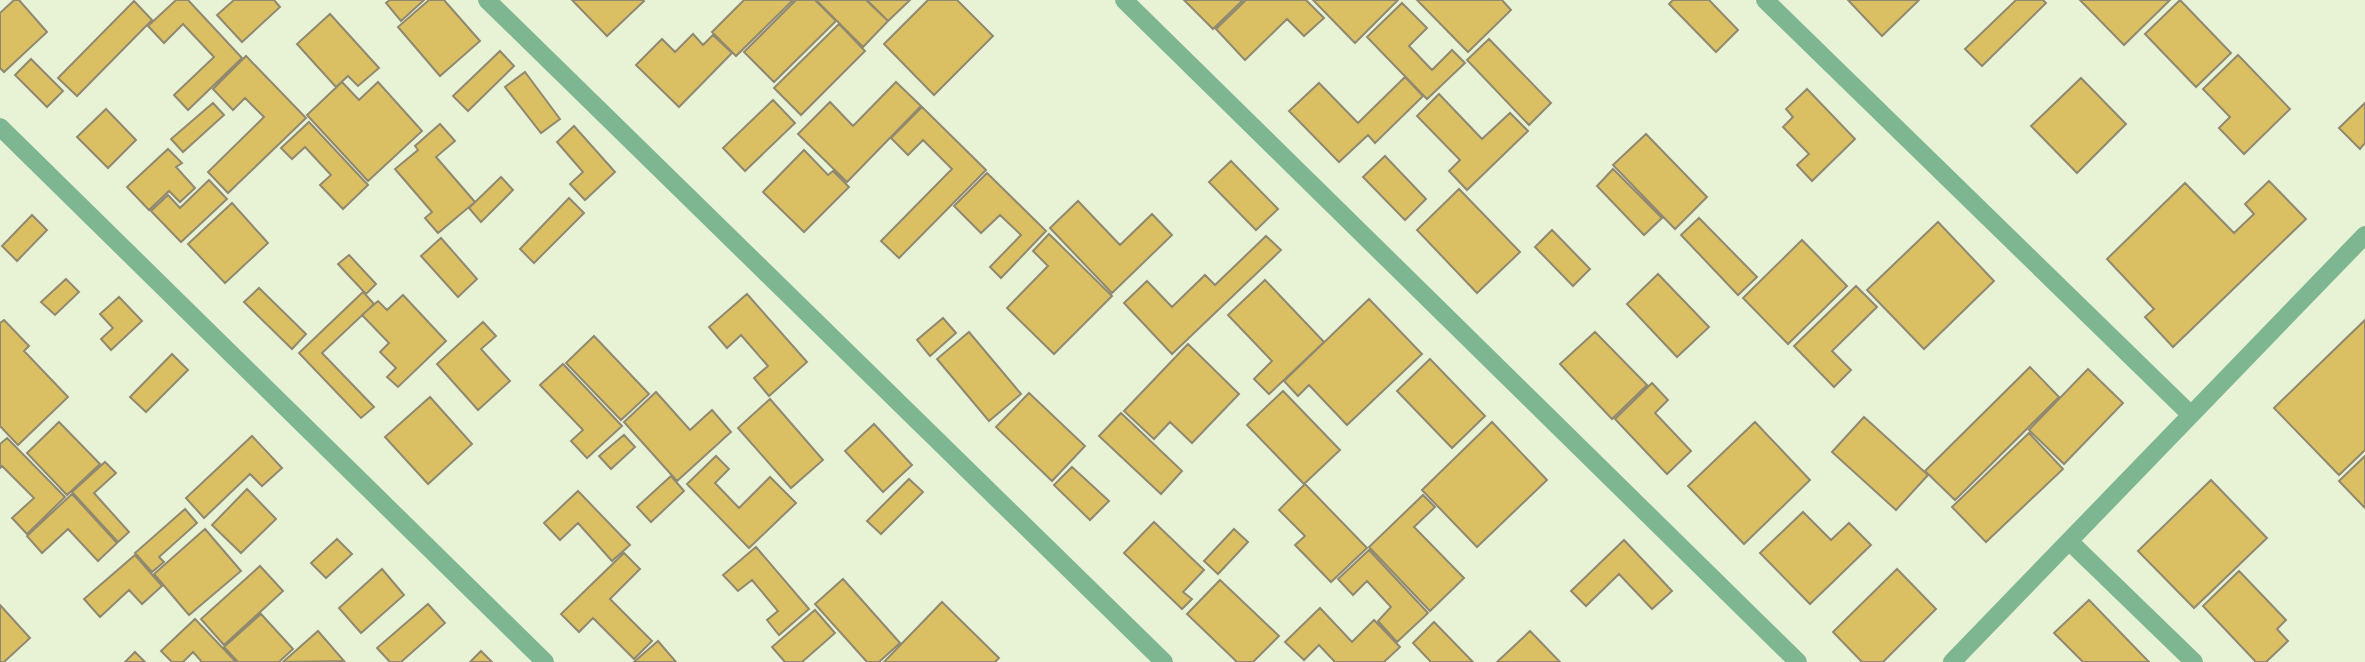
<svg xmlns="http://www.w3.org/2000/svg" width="2365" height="662" font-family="'Space Grotesk',sans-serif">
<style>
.building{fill:#dbc063;stroke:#91896f;stroke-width:2}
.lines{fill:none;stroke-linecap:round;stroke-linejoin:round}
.street{stroke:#7db691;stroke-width:18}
</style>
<rect width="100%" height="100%" fill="#e8f3d6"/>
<!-- building -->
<path class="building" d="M14,0h5l28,32 -43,40 -4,-4v-55z
M176,0h12l54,58 -54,52 -14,-15 40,-38 -31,-33 -19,19 -16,-17z
M234,0h40l6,7 -38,35 -25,-27z
M390,0h34l-23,21 -15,-18z
M429,0h15l36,41 -40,35 -42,-49z
M572,0h71l1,1 -37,35z
M744,0h49l-57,56 -24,-24z
M796,0h19l21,21 -62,61 -30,-30z
M816,0h50l22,21 -25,26z
M867,0h43l-22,21z
M928,0h29l36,36 -59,59 -50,-51z
M1184,0h59l-30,29z
M1246,0h60l18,18 -20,18 -17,-17 -42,41 -29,-31z
M1313,0h85l-43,43z
M1417,0h85l9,10 -43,42z
M1673,0h36l29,30 -22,22 -47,-48z
M1848,0h71l-37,36z
M2016,0h27l3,3 -64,63 -17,-17z
M2080,0h90l-46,45z
M2180,0l51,53 -35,34 -51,-53z
M134,1l18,19 -75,76 -19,-18z
M1402,3l25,25 -18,18 23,24 20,-20 13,13 -38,36 -60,-62z
M330,14l49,54 -21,18 -10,-10 -12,11 -39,-43z
M839,24l26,27 -64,64 -27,-27z
M693,34l10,11 10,-10 19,18 -53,54 -43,-42 26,-26 13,13z
M1489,39l62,64 -22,22 -62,-65z
M500,51l14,15 -46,45 -15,-15z
M2238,55l52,54 -46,45 -25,-26 11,-11 -27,-28z
M246,56l60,62 -78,75 -20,-21 56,-55 -19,-19 -12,12 -20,-21z
M31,59l32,32 -16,16 -32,-32z
M525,72l35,47 -19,14 -36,-46z
M1405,77l18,19 -48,47 -7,-8 -29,27 -50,-51 30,-28 39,40z
M2081,78l45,46 -49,49 -46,-47z
M342,82l17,18 19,-18 44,49 -54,50 -61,-66z
M896,82l25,24 -74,76 -49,-48 32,-32 23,24z
M1807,89l48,50 -43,42 -15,-16 12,-11 -26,-27 10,-10 -7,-8z
M1439,94l43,45 28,-26 18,18 -61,59 -18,-19 11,-11 -43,-44z
M773,100l22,23 -50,48 -22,-23z
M213,103l11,12 -41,37 -12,-13z
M2365,103v40l-5,6 -21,-21z
M922,107l64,63 -87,88 -18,-17 71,-72 -29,-29 -15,15 -17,-17z
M106,109l30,31 -28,28 -31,-31z
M309,122l59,63 -25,24 -23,-24 11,-10 -26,-28 -13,12 -11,-11z
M440,124l15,17 -19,16 39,45 -37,31 -13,-15 7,-6 -37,-43 23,-19 -3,-4z
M574,126l41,46 -30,28 -15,-16 13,-12 -26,-30z
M1646,134l61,63 -32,32 -62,-64z
M168,149l14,14 -6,4 19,21 -15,14 -11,-11 -20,19 -22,-23z
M804,150l24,25 5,-4 16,16 -45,45 -41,-40z
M1385,156l41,43 -21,21 -42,-43z
M1231,161l47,48 -22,21 -47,-48z
M1613,169l49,49 -18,17 -47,-49z
M987,173l59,58 -45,47 -11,-11 31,-32 -21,-20 -19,18 -27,-27z
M501,177l12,13 -32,32 -12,-14z
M209,180l18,19 -46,43 -30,-31 17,-16 12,13z
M2269,181l37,38 -133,128 -28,-30 9,-8 -47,-50 78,-76 49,50 20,-19 -9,-10z
M1459,189l61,63 -43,41 -60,-63z
M569,198l15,15 -50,50 -14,-14z
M1078,201l42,44 32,-31 20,21 -60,58 -62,-65z
M232,203l36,40 -43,40 -37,-39z
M32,215l15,15 -30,31 -15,-15z
M1699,218l58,59 -19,18 -57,-60z
M1938,222l56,59 -70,68 -57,-59z
M1552,230l38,39 -17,17 -38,-39z
M1049,234l63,62 -58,58 -47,-46 41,-42 -15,-15z
M1266,236l15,14 -109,104 -48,-51 23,-22 25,26 33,-32 10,10z
M441,238l36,41 -19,18 -37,-41z
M1802,240l45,46 -59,58 -45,-46z
M349,255l27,29 -10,10 -28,-30z
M1658,274l51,53 -32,30 -50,-53z
M66,279l13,13 -24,23 -14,-13z
M1265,280l59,62 -55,52 -15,-15 18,-18 -44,-46z
M1856,286l21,21 -45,44 19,19 -17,17 -40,-41z
M259,288l47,46 -14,15 -48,-47z
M363,292l11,12 -52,49 52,54 -13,11 -62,-65z
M747,294l60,68 -38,34 -15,-18 14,-12 -27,-31 -14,13 -18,-21z
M403,295l43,46 -48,46 -11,-10 9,-9 -16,-16 9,-9 -27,-28 16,-14 9,9z
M119,297l23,24 -31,29 -10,-11 12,-11 -13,-14z
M1369,299l53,55 -75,71 -38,-40 -11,11 -14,-15z
M943,318l13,15 -26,23 -13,-16z
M4,320l25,26 -5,5 44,46 -50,48 -18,-19v-103z
M2365,320v130l-26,25 -65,-67z
M483,322l13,14 -15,13 29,32 -32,29 -41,-46z
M969,332l52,62 -32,27 -52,-62z
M1595,332l52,53 -35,34 -52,-55z
M594,336l55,58 -28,26 -55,-57z
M1188,344l51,50 -47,49 -22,-21 -16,17 -30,-28z
M172,354l16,16 -42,42 -16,-15z
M1430,359l55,57 -33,32 -55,-57z
M563,364l59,62 -35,32 -16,-17 12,-11 -43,-45z
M2030,367l29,30 -104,103 -30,-29z
M2088,369l35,34 -59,61 -35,-34z
M1652,383l16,17 -13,13 36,38 -24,23 -52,-55z
M1283,391l57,59 -36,34 -57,-59z
M656,392l34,38 22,-20 19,22 -54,49 -53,-59z
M1029,393l56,53 -33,35 -56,-54z
M430,397l42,47 -44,40 -43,-47z
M770,399l53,61 -32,28 -53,-60z
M1121,413l61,58 -21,23 -62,-58z
M1864,417l64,58 -32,35 -64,-58z
M59,422l41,42 -33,31 -40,-42z
M1492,422l55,58 -70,67 -55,-57z
M1755,422l55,58 -66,64 -56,-58z
M874,424l38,41 -29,27 -38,-41z
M2029,433l34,36 -77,73 -34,-35z
M624,435l11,12 -24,22 -12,-13z
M252,436l30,32 -20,18 -12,-12 -46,44 -18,-20z
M7,438l58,59 -38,37 -15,-16 22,-20 -32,-32 -2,2v-24z
M716,456l13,13 -14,14 24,25 31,-31 26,26 -47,45 -62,-64z
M2365,456v52l-26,-27z
M105,462l11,11 -22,20 35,39 -11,10 -46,-50z
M1072,467l37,34 -19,19 -36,-35z
M671,476l13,15 -33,31 -14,-15z
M909,479l14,13 -42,42 -14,-13z
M2211,480l56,58 -73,70 -56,-57z
M1305,484l62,64 -36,34 -36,-37 10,-9 -26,-26z
M247,489l29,30 -35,34 -29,-28z
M578,491l52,54 -18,16 -34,-38 -18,17 -16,-17z
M72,494l45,49 -19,18 -30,-32 -26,24 -15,-17z
M1423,495l12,12 -21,20 50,51 -34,33 -61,-64z
M185,509l12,14 -38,34 5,5 -12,10 -17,-19z
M1803,512l28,28 18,-17 22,22 -61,59 -50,-51z
M1154,522l50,48 -21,22 9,7 -10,10 -58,-56z
M205,529l36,42 -52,44 -35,-41z
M1234,529l14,13 -30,32 -14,-13z
M337,539l15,15 -26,24 -15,-15z
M1624,540l48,51 -20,18 -33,-35 -33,32 -15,-15z
M756,547l53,62 -30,26 -12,-15 11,-9 -26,-31 -14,11 -15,-16z
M1369,550l59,63 -31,29 -19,-21 13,-14 -24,-26 -14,14 -15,-16z
M624,553l16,16 -30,30 42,42 -18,18 -41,-41 -14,14 -18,-18z
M135,555l27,31 -20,18 -13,-14 -29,27 -16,-18z
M260,566l23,25 -59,54 -23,-26z
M382,569l22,26 -43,38 -22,-25z
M1897,569l39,40 -53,53h-21l-29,-30z
M2239,571l47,49 -9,9 11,12 -22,21h-10l-53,-56z
M843,579l57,64 -21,19h-12l-52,-58z
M1220,580l59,56 -26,26h-16l-50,-48z
M2089,600l60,62h-66l-29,-29z
M942,602l57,56 -4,4h-111z
M428,604l17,19 -44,39h-11l-13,-14z
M0,605l30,33 -26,24h-4z
M1320,608l32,34 22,-22 26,27 -16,15h-49l-16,-17 -15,15 -19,-18z
M815,610l20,23 -33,29h-17l-13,-15z
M261,614l32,35 -14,13h-41l-14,-15z
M195,619l41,43h-34l-9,-10 -10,10h-11l-11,-11z
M1434,622l39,40h-42l-18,-19z
M318,631l26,30 -61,1z
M1530,631l30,31h-63z
M658,641l18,21h-42z
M481,651l11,11h-22z
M135,652l10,10h-20z"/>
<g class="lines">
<!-- street -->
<path class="street" d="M487,0l677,662
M1124,0l674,662
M1765,0l426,415
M0,127l545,535
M2069,541l125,121
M1952,662l413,-427"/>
</g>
</svg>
